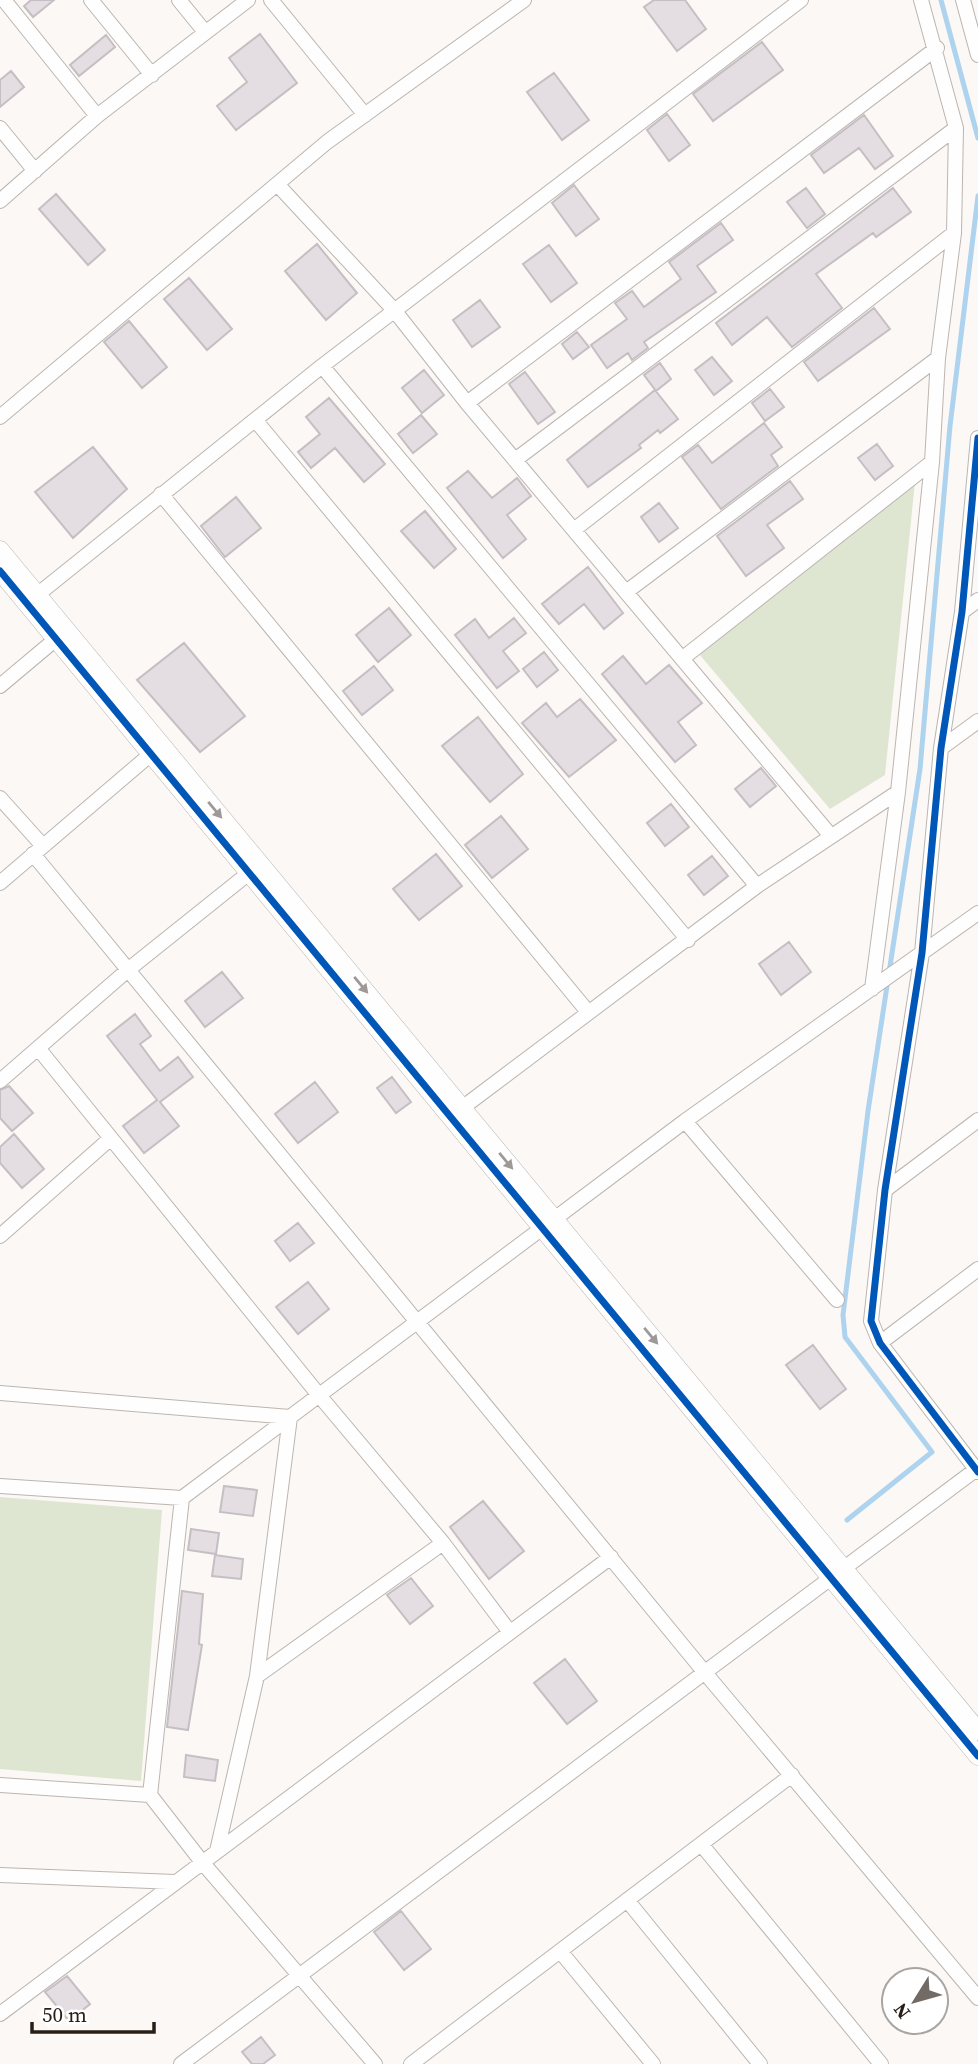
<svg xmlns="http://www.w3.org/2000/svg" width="978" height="2064" font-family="'Source Serif 4',serif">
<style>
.green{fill:#dee6d2}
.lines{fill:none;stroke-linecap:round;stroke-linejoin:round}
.stream{stroke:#add3ee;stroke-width:5}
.building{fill:#e4dee3;stroke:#c5bfc3;stroke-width:2}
.minor-casing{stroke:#bcb5b0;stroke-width:16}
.tertiary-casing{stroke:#bcb5b0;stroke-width:19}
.minor{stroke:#fefefe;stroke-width:14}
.tertiary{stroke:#fefefe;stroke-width:18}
.cycleway-casing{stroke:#fff;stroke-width:11}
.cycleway{stroke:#0057b8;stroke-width:7}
.oneway{fill:#9e9996}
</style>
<rect width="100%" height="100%" fill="#fbf8f6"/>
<!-- green -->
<path class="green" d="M915,482l-30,293 -55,34 -131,-155z
M0,1497l162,13 -21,271 -141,-12z"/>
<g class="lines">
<!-- stream -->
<path class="stream" d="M941,0l37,138
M847,1520l85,-68 -87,-115 -2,-22 25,-204 52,-342 30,-343 28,-230"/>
</g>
<!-- building -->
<path class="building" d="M31,0h23l-21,17 -9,-11z
M654,0h31l21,29 -29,22 -33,-44z
M260,34l37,49 -61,47 -19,-24 30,-24 -18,-24z
M106,35l9,12 -36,29 -9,-11z
M762,42l21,28 -70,51 -20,-27z
M11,71l13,16 -24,20v-27z
M554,73l35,47 -27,20 -35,-48z
M667,114l23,31 -21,16 -22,-31z
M864,115l29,41 -18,13 -16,-21 -35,25 -13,-18z
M574,185l25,34 -23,17 -24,-33z
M806,188l19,26 -18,14 -20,-26z
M893,188l18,24 -35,25 -3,-4 -57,41 26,34 -50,39 -25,-30 -35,28 -16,-22z
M56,194l49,56 -17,15 -49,-56z
M721,223l12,17 -36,26 19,26 -72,50 4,6 -16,12 -4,-7 -21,15 -16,-23 36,-26 -12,-16 17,-12 12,16 37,-28 -12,-17z
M317,244l40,49 -31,27 -41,-49z
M549,245l28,38 -26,19 -28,-38z
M189,278l43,51 -25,21 -43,-51z
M480,300l20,27 -28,20 -19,-27z
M874,308l16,21 -72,52 -14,-19z
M129,321l38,46 -25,21 -38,-46z
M577,332l12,15 -16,12 -11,-15z
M712,357l20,24 -18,14 -19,-25z
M660,363l11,16 -15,12 -12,-16z
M424,370l20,25 -22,18 -20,-25z
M525,372l30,40 -17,12 -29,-40z
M770,389l14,18 -19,14 -13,-18z
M655,390l23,29 -18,14 -2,-3 -19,15 2,3 -53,39 -21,-27z
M329,398l56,66 -21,18 -29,-34 -24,20 -13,-16 22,-18 -14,-17z
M421,415l16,19 -24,19 -15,-19z
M764,423l18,24 -11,8 7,11 -57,43 -39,-52 16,-12 14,18z
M877,444l16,22 -18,14 -17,-22z
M93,447l34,42 -54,49 -38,-46z
M468,471l24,27 25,-20 14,18 -24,19 19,24 -23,19 -56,-70z
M790,481l13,18 -36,26 17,23 -38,28 -29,-40z
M236,497l25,31 -36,29 -24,-31z
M659,503l19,25 -19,14 -18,-25z
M425,511l31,38 -22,19 -33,-37z
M588,567l35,46 -19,16 -20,-25 -25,20 -17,-20z
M389,608l22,27 -33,27 -22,-27z
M514,618l12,15 -23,18 16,20 -22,17 -42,-53 20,-16 14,19z
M184,643l61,73 -45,36 -63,-72z
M544,652l14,18 -21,17 -14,-18z
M623,656l23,28 23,-19 33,38 -24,19 18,23 -21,17 -73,-88z
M374,666l19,24 -31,25 -19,-24z
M580,699l36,41 -47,37 -47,-54 24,-20 11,14z
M478,717l45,57 -33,28 -48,-56z
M761,768l15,18 -26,21 -15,-18z
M671,804l18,23 -24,19 -18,-23z
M501,816l27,33 -36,29 -27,-33z
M436,854l26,32 -43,34 -26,-31z
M712,856l16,20 -24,19 -16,-20z
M789,942l22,30 -30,23 -22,-31z
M222,972l21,26 -38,29 -20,-26z
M135,1014l16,22 -11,8 20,27 18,-14 15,20 -33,25 19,24 -35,27 -21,-27 34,-26 -50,-64z
M392,1077l19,25 -15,11 -19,-25z
M315,1082l23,30 -40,31 -23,-29z
M9,1086l24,27 -21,18 -12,-13v-28z
M14,1134l30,35 -22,19 -22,-25v-16z
M298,1223l16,20 -24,18 -15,-20z
M308,1282l21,27 -31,25 -22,-27z
M813,1345l33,44 -26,20 -34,-44z
M224,1486l33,4 -4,26 -33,-4z
M483,1501l41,50 -35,28 -39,-52z
M191,1529l28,4 -3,21 -28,-4z
M215,1555l28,4 -2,20 -29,-3z
M411,1578l22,28 -23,18 -23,-29z
M182,1591l21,3 -4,50 3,1 -14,85 -21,-3z
M565,1659l32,42 -30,23 -33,-41z
M186,1755l32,5 -3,21 -31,-4z
M401,1911l30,38 -27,21 -30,-38z
M67,1976l23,28 -21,17 -24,-29z
M261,2037l14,18 -12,9h-11l-10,-12z"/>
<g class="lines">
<defs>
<path id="minor" d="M4,0l93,116
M91,0l61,75
M179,0l26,32
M271,0l94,115
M963,0l15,55
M0,128l35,43
M277,184l117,126 73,93 364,433
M0,201l97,-85 151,-116
M322,366l435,520
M467,403l470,-355
M0,417l327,-275 197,-142
M256,421l432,519
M978,438l-16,174 -21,136 -19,205 -37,237 -14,131 9,22 98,129
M515,460l441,-332
M161,494l427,518
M575,529l379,-296
M626,592l312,-234
M37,595l285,-229 479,-366
M962,612l16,-12
M683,658l249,-196
M0,686l56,-47
M941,748l37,-27
M0,798l43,48
M33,854l673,820 272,324
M0,883l151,-129
M872,989l26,-197 34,-330 6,-104 16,-125 2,-105 -35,-128
M38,1048l280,346 125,149 66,88
M0,1081l129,-112 120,-96
M462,1108l295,-222 141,-94
M685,1121l152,179
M885,1190l93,-70
M0,1236l111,-98
M880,1343l98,-74
M0,1393l290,24 -33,259 -40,175
M0,1486l182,12 -32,297 -150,-10
M182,1498l503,-377 293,-208
M257,1676l186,-133
M150,1795l52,67 173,202
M701,1844l180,220
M0,1875l175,7
M627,1900l133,164
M560,1951l93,113
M0,2014l611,-457
M181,2064l797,-596
M411,2064l381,-289"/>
<path id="tertiary" d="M0,550l978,1181
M0,571l978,1185"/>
</defs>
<!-- minor casing -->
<use href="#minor" class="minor-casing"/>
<!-- tertiary casing -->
<use href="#tertiary" class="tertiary-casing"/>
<!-- minor -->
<use href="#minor" class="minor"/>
<!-- tertiary -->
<use href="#tertiary" class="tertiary"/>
<defs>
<path id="cycleway" d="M978,438l-16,174 -21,136 -19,205 -37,237 -14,131 9,22 98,129
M0,571l978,1185"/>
</defs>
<!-- cycleway casing -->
<use href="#cycleway" class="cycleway-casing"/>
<!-- cycleway -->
<use href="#cycleway" class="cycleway"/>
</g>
<!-- one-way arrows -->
<defs><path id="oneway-solid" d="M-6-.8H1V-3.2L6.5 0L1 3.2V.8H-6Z" transform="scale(1.75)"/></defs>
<g class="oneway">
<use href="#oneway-solid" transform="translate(215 810) rotate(50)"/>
<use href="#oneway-solid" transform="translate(361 985) rotate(50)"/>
<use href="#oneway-solid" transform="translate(506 1161) rotate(50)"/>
<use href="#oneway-solid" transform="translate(651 1336) rotate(50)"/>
</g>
<!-- north arrow -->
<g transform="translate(915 2001) rotate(233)"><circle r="33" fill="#ffffff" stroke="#a9a5a2" stroke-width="2"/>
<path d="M0-5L12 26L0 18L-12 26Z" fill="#726a64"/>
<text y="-10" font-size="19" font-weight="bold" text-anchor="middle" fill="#291e16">N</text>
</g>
<!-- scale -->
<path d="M32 2022v10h122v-10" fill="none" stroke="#291e16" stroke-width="3.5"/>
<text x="42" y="2022" font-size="21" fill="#291e16" stroke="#ffffff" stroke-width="5" paint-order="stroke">50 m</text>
</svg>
